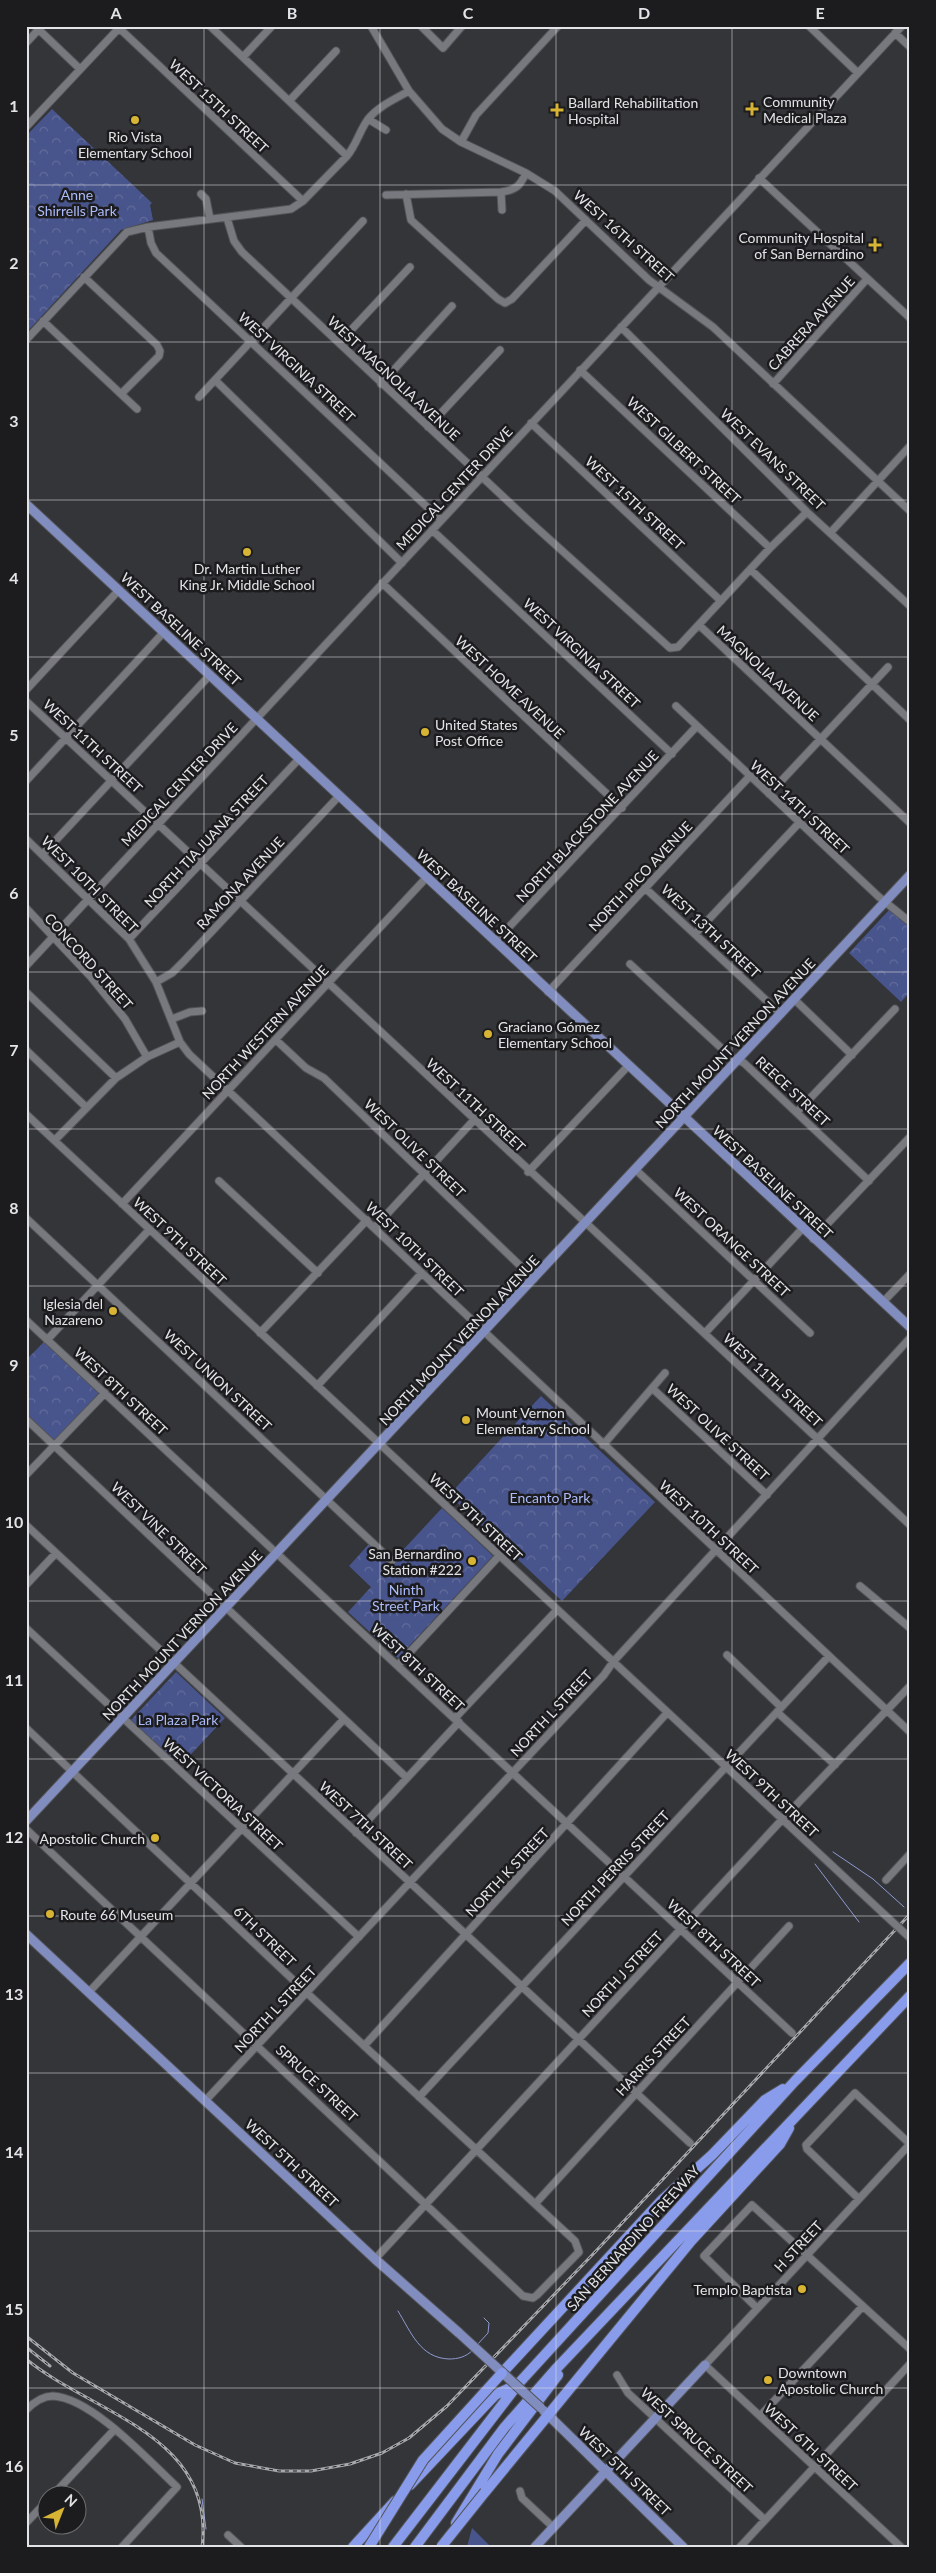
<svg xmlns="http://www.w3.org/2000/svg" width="936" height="2573" font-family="Lato,sans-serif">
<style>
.green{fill:#48548c}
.forest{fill:url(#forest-crowns)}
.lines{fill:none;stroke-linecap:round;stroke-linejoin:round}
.stream{stroke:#8e9ad1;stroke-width:1}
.minor-casing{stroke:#535458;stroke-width:9}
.major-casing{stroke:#535458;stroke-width:11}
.highway-casing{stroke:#535458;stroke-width:12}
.minor{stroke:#78797e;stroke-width:7}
.major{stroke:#828dbf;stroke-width:9}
.highway{stroke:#899beb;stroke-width:10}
.rail-casing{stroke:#a7a8ab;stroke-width:3}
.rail{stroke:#1c1c1e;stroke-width:1;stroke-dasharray:4;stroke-linecap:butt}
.minor-bridge-casing{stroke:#535458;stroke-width:9;stroke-linecap:butt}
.major-bridge-casing{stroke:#535458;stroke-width:11;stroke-linecap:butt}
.highway-bridge-casing{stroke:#535458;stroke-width:12;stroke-linecap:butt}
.minor-bridge{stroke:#78797e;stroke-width:7}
.major-bridge{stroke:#828dbf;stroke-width:9}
.highway-bridge{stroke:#899beb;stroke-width:10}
.grid{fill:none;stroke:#e3e4e7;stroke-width:1;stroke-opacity:0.55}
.poi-dot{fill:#d7b434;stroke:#1c1c1e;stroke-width:2}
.labels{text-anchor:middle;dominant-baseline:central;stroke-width:5;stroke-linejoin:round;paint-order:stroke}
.poi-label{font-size:14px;fill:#e3e4e7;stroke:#1c1c1e;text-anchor:start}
.street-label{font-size:14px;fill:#e3e4e7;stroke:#1c1c1e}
.park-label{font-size:14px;fill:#abbaf9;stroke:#1c1c1e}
.neatline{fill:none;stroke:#e3e4e7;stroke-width:2}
.grid-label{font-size:16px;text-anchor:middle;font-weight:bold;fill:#e3e4e7}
</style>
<defs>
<pattern id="forest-crowns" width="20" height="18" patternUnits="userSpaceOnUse" patternTransform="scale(1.25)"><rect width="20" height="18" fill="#48548c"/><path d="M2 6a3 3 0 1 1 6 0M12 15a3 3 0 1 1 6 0" fill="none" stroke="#626c9c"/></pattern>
</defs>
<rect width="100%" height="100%" fill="#343539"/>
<!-- green -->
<path class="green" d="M472,2528l19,19h-24z"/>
<!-- forest -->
<path class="forest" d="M52,109l100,94 -2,2 3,15 -32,10 -95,103v-197z
M890,909l20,18v65l-9,10 -52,-49z
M44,1342l55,51 -44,49 -29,-27v-55z
M541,1396l114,106 -93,99 -113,-106z
M442,1508l51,48 -95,102 -50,-46 23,-25 -22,-21 20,-22 22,19z
M176,1672l49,46 -45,48 -49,-46z"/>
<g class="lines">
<!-- stream -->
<path class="stream" d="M833,1852l40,27 31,28
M815,1864l44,58
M398,2311c13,21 22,47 51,48 9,0 17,-2 24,-9
M477,2345l11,-12 1,-10 -5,-5
M202,2499l4,30"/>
<defs>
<path id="minor" d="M35,26l45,43
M210,26l137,130
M371,26l38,65 33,38 19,13 65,31 29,18 94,89 64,47 197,184
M421,26l22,22 19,-22
M809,26l49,47
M119,28l184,173
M895,33l15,14
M26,43l15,-16
M243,57l29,-31
M290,100l46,-49
M368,119l18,11
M26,127l95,-101
M461,142l15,-27 82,-89
M759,178l151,140
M501,192l1,18
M201,194l5,5 4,20
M406,194l5,26 87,79 7,4 7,-4 74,-79
M386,195l115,-3c15,-2 19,-6 25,-19
M227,218l7,23 8,11 286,268 142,128 8,-1 92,-99 37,-36
M148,227l3,16 5,10 285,267
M84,277l73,68 3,6 -1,5 -38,38
M43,321l94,88
M621,327l186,185 103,94
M26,340l101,-108 21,-5 143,-18 12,-8 44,-45c10,-12 13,-27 22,-38 10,-12 26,-19 40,-27
M339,343l71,-76
M580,370l190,178
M215,380l187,183
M381,384l71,-78
M773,384l94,-105
M199,397l164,-176
M531,423l190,178
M428,427l72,-77
M432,530l240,224
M831,532l79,-86
M751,570l159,150
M382,583l240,225
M699,625l211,198
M26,690l93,-100
M26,701l884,824
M676,706l203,191 31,25
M26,781l138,-149
M769,794l119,-127
M26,839l103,100 27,43 24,60 9,12 721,678
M43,854l167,-179
M645,888l136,126
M26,908l65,69 34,42 22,38
M695,934l104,-111
M129,939l170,-180
M495,942l201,-215
M630,964l100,92 14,7 125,118
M26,966l876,-940
M156,982l16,-9 12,-12 155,-165
M26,992l90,86
M548,992l201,-215
M794,999l58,56
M172,1019l18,-7 12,-1
M276,1040l30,28 18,10 210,201
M26,1050l60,57
M798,1111l97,-102
M26,1114l859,801
M55,1140l61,-62 31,-21 33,-15
M636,1170l174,163
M528,1172l100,-106
M219,1181l99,92
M122,1204l305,-327
M26,1218l366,343
M375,1227l99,-107
M813,1239l97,-102
M883,1302l27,-28
M26,1320l766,713
M260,1333l107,-113
M705,1333l97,-104
M47,1340l102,-110
M317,1386l105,-113
M652,1388l115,107
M26,1419l381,359
M603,1445l62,-72
M26,1475l79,-82
M26,1525l664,618
M26,1585l30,-32
M860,1586l50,42
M26,1628l333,309
M727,1655l54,52
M398,1665l101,-109
M777,1712l58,53
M455,1718l102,-108
M26,1728l281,265 268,248 4,11 -42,43 -4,3 -10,-2 -497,-467
M356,1833l103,-111
M886,1880l24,-26
M89,1992l255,-273
M364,2046l303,-333
M419,2097l410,-441
M205,2101l399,-426 9,-13 297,-324
M859,2199l-52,-50 -1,-4 49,-52 55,51
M535,2204l254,-278
M375,2259l402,-434 133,-139
M757,2308l-53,-52 48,-51 158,144
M617,2375l11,18 137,127
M26,2410c7,-7 17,-14 27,-14 39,2 96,65 124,91l-55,60
M760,2416l103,-110
M520,2491l2,7 31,29
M52,2496l63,-67
M26,2523l22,-23
M228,2535l13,12
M740,2547l170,-183
M901,2547l-196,-182 205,-221"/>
<path id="major" d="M26,504l884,823
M26,1821l884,-946
M26,1934l349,325 84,74
M544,2411l139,136
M535,2547l170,-182"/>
<path id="highway" d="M502,2373l160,-173 50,-45 53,-55 18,-11
M410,2485l85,-90 21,-10
M485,2492l206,-251 89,-97 9,-16
M456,2523l42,-69 60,-79
M353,2547l42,-46
M393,2547l126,-164 276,-302 115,-118
M415,2547l89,-119 51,-58 355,-374"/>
</defs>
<!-- minor casing -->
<use href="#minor" class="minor-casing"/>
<!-- major casing -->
<use href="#major" class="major-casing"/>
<!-- highway casing -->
<use href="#highway" class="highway-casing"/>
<!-- minor -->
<use href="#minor" class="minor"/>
<!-- major -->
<use href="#major" class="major"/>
<!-- highway -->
<use href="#highway" class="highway"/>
<defs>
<path id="rail" d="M26,2336l47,37 122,72 40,18 44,8h32l39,-7 32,-11 27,-15 38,-32 149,-155 314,-337
M26,2347l24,19
M26,2359c67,55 190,76 176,188"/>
</defs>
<!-- rail casing -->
<use href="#rail" class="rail-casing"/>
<!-- rail -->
<use href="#rail" class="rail"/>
<defs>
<path id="minor-bridge" d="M885,1915l25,23"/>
<path id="major-bridge" d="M459,2333l82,75"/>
<path id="highway-bridge" d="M369,2547l54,-87 79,-87
M441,2547l44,-55"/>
</defs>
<!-- minor-bridge casing -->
<use href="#minor-bridge" class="minor-bridge-casing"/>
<!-- major-bridge casing -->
<use href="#major-bridge" class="major-bridge-casing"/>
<!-- highway-bridge casing -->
<use href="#highway-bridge" class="highway-bridge-casing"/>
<!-- minor-bridge -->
<use href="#minor-bridge" class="minor-bridge"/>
<!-- major-bridge -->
<use href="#major-bridge" class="major-bridge"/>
<!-- highway-bridge -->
<use href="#highway-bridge" class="highway-bridge"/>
</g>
<!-- grid -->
<path class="grid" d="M204,26v2521M380,26v2521M556,26v2521M732,26v2521M26,185h884M26,342h884M26,500h884M26,657h884M26,814h884M26,972h884M26,1129h884M26,1286h884M26,1444h884M26,1601h884M26,1759h884M26,1916h884M26,2073h884M26,2231h884M26,2388h884"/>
<!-- markers -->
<g class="poi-dot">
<path d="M749.5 101.5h5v5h5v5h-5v5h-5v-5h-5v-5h5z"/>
<path d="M554.5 102.5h5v5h5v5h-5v5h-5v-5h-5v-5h5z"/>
<circle cx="135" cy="120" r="5"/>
<path d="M872.5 237.5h5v5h5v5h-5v5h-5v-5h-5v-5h5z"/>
<circle cx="247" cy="552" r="5"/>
<circle cx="425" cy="732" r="5"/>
<circle cx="488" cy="1034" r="5"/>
<circle cx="113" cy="1311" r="5"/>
<circle cx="466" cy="1420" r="5"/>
<circle cx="472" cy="1561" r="5"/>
<circle cx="155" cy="1838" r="5"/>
<circle cx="50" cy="1914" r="5"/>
<circle cx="802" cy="2289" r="5"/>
<circle cx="768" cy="2380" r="5"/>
</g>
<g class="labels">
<!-- poi labels -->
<g class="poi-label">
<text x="763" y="101">Community<tspan x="763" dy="16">Medical Plaza</tspan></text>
<text x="568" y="102">Ballard Rehabilitation<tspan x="568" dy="16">Hospital</tspan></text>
<text x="135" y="136" text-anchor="middle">Rio Vista<tspan x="135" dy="16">Elementary School</tspan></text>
<text x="864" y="237" text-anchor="end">Community Hospital<tspan x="864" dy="16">of San Bernardino</tspan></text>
<text x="247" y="568" text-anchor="middle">Dr. Martin Luther<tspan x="247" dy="16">King Jr. Middle School</tspan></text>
<text x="435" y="724">United States<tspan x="435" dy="16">Post Office</tspan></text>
<text x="498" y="1026">Graciano Gómez<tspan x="498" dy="16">Elementary School</tspan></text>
<text x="103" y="1303" text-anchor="end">Iglesia del<tspan x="103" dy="16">Nazareno</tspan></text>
<text x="476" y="1412">Mount Vernon<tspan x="476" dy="16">Elementary School</tspan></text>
<text x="462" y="1553" text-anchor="end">San Bernardino<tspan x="462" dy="16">Station #222</tspan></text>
<text x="145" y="1838" text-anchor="end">Apostolic Church</text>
<text x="60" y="1914">Route 66 Museum</text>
<text x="792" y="2289" text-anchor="end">Templo Baptista</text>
<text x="778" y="2372">Downtown<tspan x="778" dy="16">Apostolic Church</tspan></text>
</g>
<!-- street labels -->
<g class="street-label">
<text transform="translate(219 106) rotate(43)">WEST 15TH STREET</text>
<text transform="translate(624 236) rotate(42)">WEST 16TH STREET</text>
<text transform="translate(811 323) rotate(-48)">CABRERA AVENUE</text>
<text transform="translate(297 367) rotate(43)">WEST VIRGINIA STREET</text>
<text transform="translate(394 378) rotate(43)">WEST MAGNOLIA AVENUE</text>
<text transform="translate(684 450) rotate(43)">WEST GILBERT STREET</text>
<text transform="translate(773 459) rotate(44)">WEST EVANS STREET</text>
<text transform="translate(454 488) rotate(-47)">MEDICAL CENTER DRIVE</text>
<text transform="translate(635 503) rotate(43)">WEST 15TH STREET</text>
<text transform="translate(181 629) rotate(43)">WEST BASELINE STREET</text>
<text transform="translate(582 653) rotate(43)">WEST VIRGINIA STREET</text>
<text transform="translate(768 673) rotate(43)">MAGNOLIA AVENUE</text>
<text transform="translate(510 687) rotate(43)">WEST HOME AVENUE</text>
<text transform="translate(93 746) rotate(43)">WEST 11TH STREET</text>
<text transform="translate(179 784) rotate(-47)">MEDICAL CENTER DRIVE</text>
<text transform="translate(800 807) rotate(43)">WEST 14TH STREET</text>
<text transform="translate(587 826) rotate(-47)">NORTH BLACKSTONE AVENUE</text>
<text transform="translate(206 841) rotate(-47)">NORTH TIA JUANA STREET</text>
<text transform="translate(640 876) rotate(-47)">NORTH PICO AVENUE</text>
<text transform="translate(240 883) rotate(-47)">RAMONA AVENUE</text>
<text transform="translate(90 884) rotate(45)">WEST 10TH STREET</text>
<text transform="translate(477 906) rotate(43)">WEST BASELINE STREET</text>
<text transform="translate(711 931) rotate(43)">WEST 13TH STREET</text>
<text transform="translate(89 961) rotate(48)">CONCORD STREET</text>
<text transform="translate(265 1032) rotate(-47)">NORTH WESTERN AVENUE</text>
<text transform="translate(735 1043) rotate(-47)">NORTH MOUNT VERNON AVENUE</text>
<text transform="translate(793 1091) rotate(43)">REECE STREET</text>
<text transform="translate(476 1105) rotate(43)">WEST 11TH STREET</text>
<text transform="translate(415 1148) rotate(44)">WEST OLIVE STREET</text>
<text transform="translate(773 1182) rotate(43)">WEST BASELINE STREET</text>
<text transform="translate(180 1241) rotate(43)">WEST 9TH STREET</text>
<text transform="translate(732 1242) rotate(43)">WEST ORANGE STREET</text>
<text transform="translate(415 1249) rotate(44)">WEST 10TH STREET</text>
<text transform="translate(459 1340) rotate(-47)">NORTH MOUNT VERNON AVENUE</text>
<text transform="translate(218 1380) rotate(43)">WEST UNION STREET</text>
<text transform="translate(773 1380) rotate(43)">WEST 11TH STREET</text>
<text transform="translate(121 1391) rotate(43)">WEST 8TH STREET</text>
<text transform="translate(718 1432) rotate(43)">WEST OLIVE STREET</text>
<text transform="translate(476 1517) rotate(43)">WEST 9TH STREET</text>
<text transform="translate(709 1527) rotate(43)">WEST 10TH STREET</text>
<text transform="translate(159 1528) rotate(44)">WEST VINE STREET</text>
<text transform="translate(182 1635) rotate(-47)">NORTH MOUNT VERNON AVENUE</text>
<text transform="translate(418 1667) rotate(43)">WEST 8TH STREET</text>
<text transform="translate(551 1713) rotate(-47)">NORTH L STREET</text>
<text transform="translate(772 1793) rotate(43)">WEST 9TH STREET</text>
<text transform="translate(223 1794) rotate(43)">WEST VICTORIA STREET</text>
<text transform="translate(366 1825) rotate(43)">WEST 7TH STREET</text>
<text transform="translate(615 1868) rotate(-47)">NORTH PERRIS STREET</text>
<text transform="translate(507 1872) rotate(-47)">NORTH K STREET</text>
<text transform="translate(265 1936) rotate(44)">6TH STREET</text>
<text transform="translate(714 1943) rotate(43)">WEST 8TH STREET</text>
<text transform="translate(622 1974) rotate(-47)">NORTH J STREET</text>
<text transform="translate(275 2009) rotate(-47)">NORTH L STREET</text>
<text transform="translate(653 2056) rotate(-47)">HARRIS STREET</text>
<text transform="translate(317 2083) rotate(43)">SPRUCE STREET</text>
<text transform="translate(292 2163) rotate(43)">WEST 5TH STREET</text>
<text transform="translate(633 2238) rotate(-48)">SAN BERNARDINO FREEWAY</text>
<text transform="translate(798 2246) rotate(-47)">H STREET</text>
<text transform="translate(697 2440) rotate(43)">WEST SPRUCE STREET</text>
<text transform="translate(811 2447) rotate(43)">WEST 6TH STREET</text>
<text transform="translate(625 2471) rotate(44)">WEST 5TH STREET</text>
</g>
<!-- park labels -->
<g class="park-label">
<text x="77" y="194">Anne<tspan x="77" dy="16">Shirrells Park</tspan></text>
<text x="550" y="1497">Encanto Park</text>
<text x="406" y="1589">Ninth<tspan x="406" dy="16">Street Park</tspan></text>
<text x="178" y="1719">La Plaza Park</text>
</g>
</g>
<!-- border -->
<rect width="936" height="2573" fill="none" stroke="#1c1c1e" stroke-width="55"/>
<!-- north arrow -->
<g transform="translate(62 2510) rotate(43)"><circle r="24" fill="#1c1c1e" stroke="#6c6c6e"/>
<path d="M0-4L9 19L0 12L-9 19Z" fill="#d7b434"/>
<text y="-8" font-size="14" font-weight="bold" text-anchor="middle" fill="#e3e4e7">N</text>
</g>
<rect x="28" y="28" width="880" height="2518" class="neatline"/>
<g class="grid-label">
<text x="116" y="19">A</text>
<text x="292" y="19">B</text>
<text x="468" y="19">C</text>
<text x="644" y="19">D</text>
<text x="820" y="19">E</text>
<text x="14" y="112">1</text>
<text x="14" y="269">2</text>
<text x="14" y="427">3</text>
<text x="14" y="584">4</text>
<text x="14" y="741">5</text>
<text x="14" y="899">6</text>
<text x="14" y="1056">7</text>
<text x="14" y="1214">8</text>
<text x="14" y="1371">9</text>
<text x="14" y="1528">10</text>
<text x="14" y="1686">11</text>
<text x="14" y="1843">12</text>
<text x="14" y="2000">13</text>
<text x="14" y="2158">14</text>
<text x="14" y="2315">15</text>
<text x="14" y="2472">16</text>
</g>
</svg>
